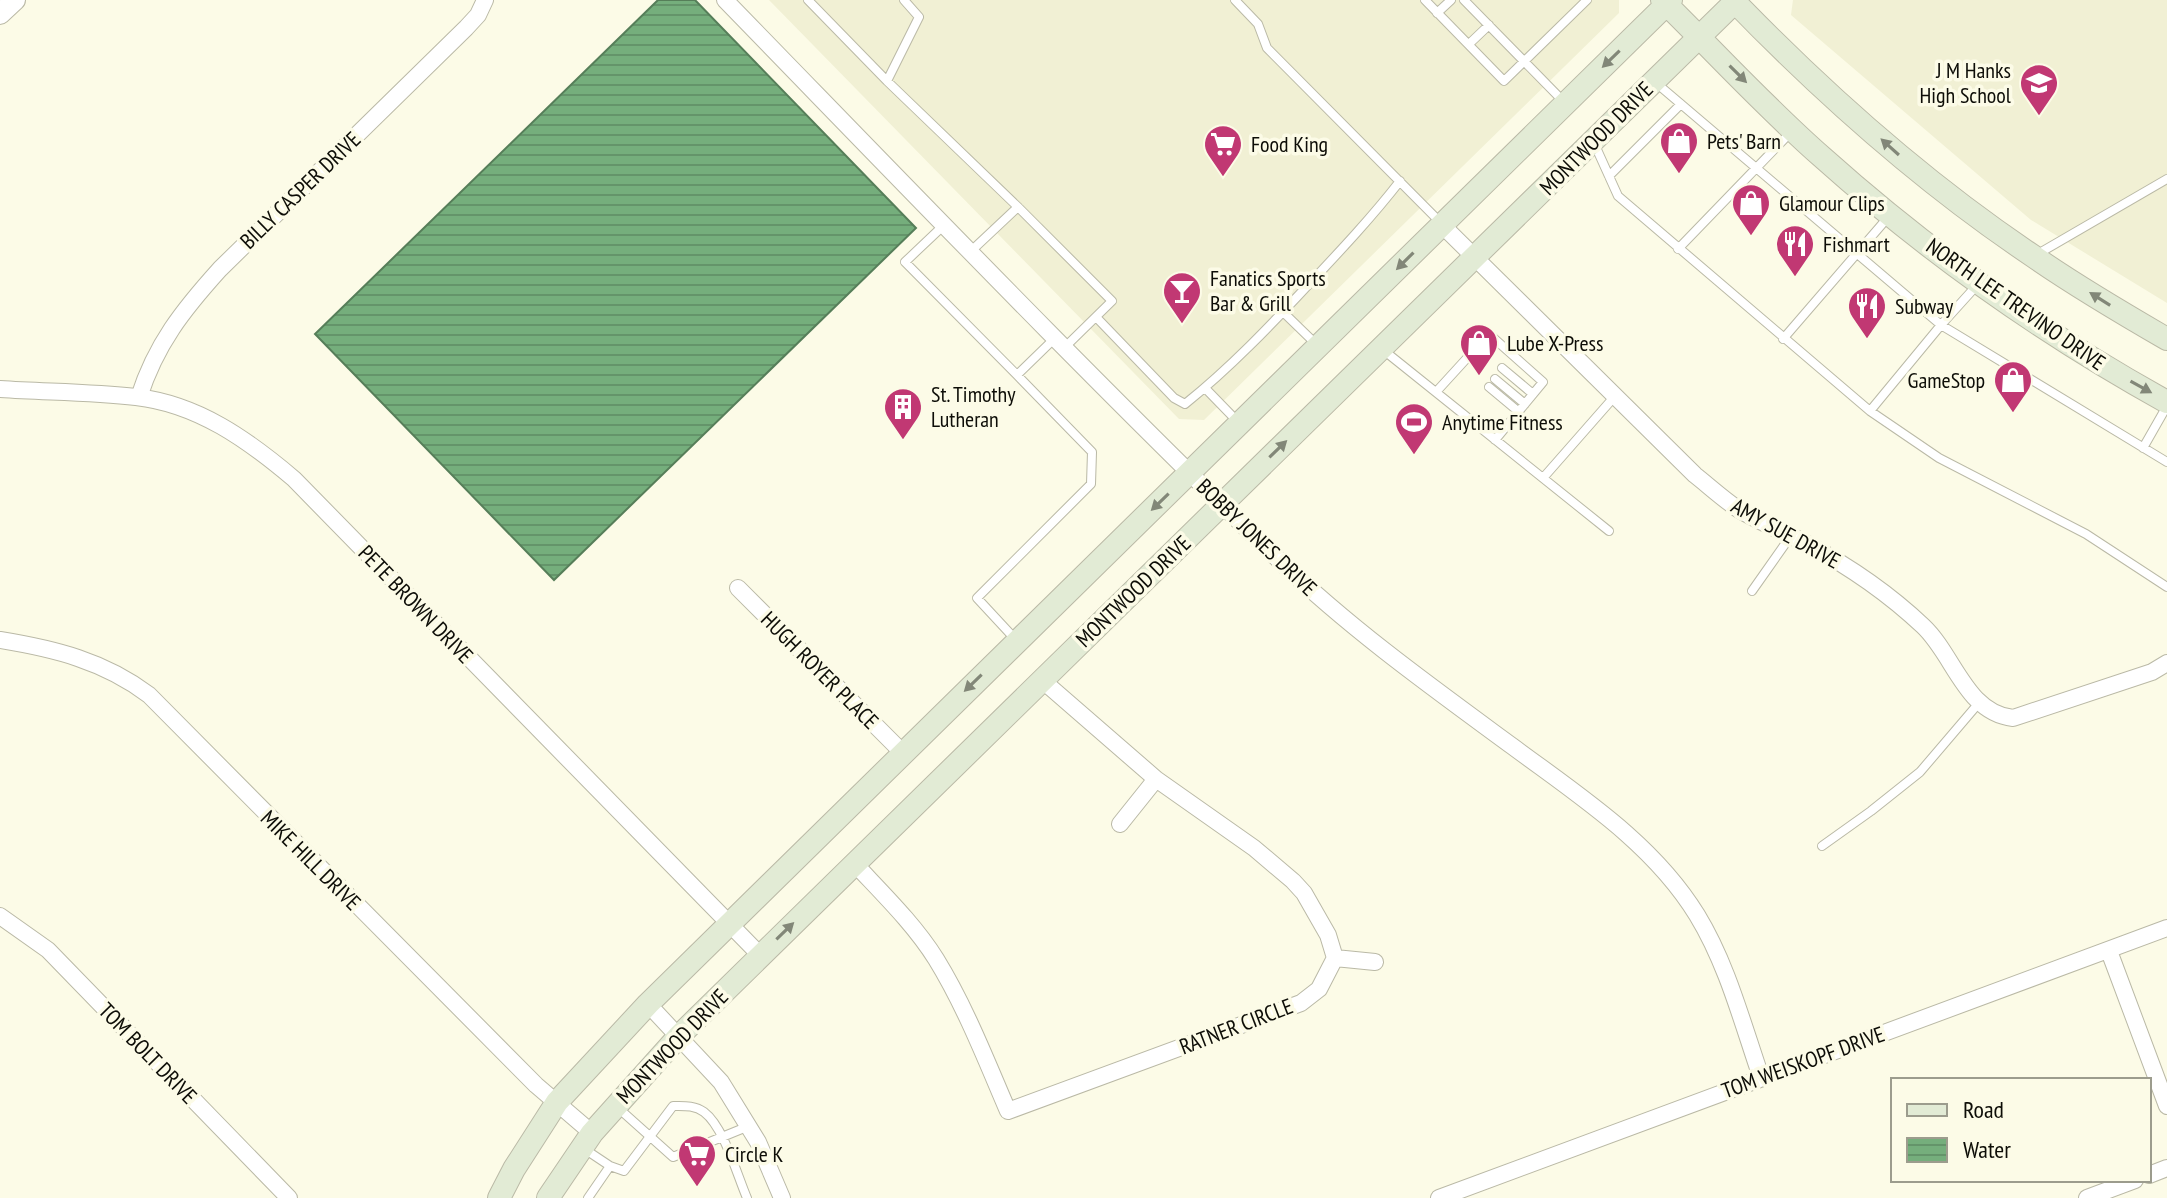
<svg xmlns="http://www.w3.org/2000/svg" width="2167" height="1198" font-family="'PT Sans Narrow',sans-serif">
<style>
.built{fill:#f1f0d4}
.water{fill:url(#water-rules);stroke:#567e59;stroke-width:2}
.lines{fill:none;stroke-linecap:round;stroke-linejoin:round}
.service-casing{stroke:#bab9a6;stroke-width:10}
.minor-casing{stroke:#bab9a6;stroke-width:18}
.tertiary-casing{stroke:#bab9a6;stroke-width:22}
.secondary-casing{stroke:#bab9a6;stroke-width:24}
.service{stroke:#fff;stroke-width:8}
.minor{stroke:#fff;stroke-width:16}
.tertiary{stroke:#fff;stroke-width:20}
.secondary{stroke:#e2ebd5;stroke-width:22}
.oneway{fill:#828778}
.labels{text-anchor:middle;dominant-baseline:central;stroke-width:7;stroke-linejoin:round;paint-order:stroke}
.poi-label{font-size:22px;fill:#0d0d07;stroke:#fcfbe7;text-anchor:start}
.street-label{font-size:22px;fill:#0d0d07;stroke:#fcfbe7}
</style>
<defs>
<pattern id="water-rules" width="6" height="5" patternUnits="userSpaceOnUse" patternTransform="scale(2)"><rect width="6" height="5" fill="#75ae7c"/><path d="M0 2.5h6" fill="none" stroke="#64946a"/></pattern>
</defs>
<rect width="100%" height="100%" fill="#fcfbe7"/>
<!-- built -->
<path class="built" d="M769,0h850v13l-415,407 -25,-1z
M1793,0h374v303l-136,-83 -240,-205z"/>
<!-- water -->
<path class="water" d="M658,0h37l221,228 -362,352 -239,-246z"/>
<g class="lines">
<defs>
<path id="service" d="M808,0l79,81 32,-64 -15,-17
M1235,0l23,24 9,24 175,176
M1425,0l79,81 83,-81
M1464,0l100,102
M1437,13l14,-13
M1469,44l20,-19
M887,81l131,126 94,94 -49,48
M1655,82l286,243 -71,86
M1594,143l24,53 252,215 69,47 147,76 81,53
M1609,176l72,-72
M943,226l-38,36 112,113
M1678,249l113,-117
M969,253l49,-46
M2036,255l131,-76
M1978,284l-37,41 226,137
M1283,312l35,34
M1096,317l78,81 11,6c45,-36 86,-79 125,-121 31,-33 62,-66 90,-102
M1783,339l107,-124
M1382,349l227,182
M1502,368l31,26
M1495,379l30,25
M1489,387l30,25
M1205,388l34,35
M1436,392l53,-58 54,48 -48,58
M2143,448l24,-42
M1543,478l72,-82
M1752,591l38,-54
M1016,640l-39,-42 114,-114 1,-32 -75,-77 37,-36
M1822,846l49,-35 49,-39 58,-68
M616,1106l57,51 76,-31
M583,1148l27,18 14,5 49,-65c10,0 22,-1 31,6 20,15 33,63 43,86
M588,1198l22,-32"/>
<path id="minor" d="M725,0c184,189 366,379 556,562 71,68 152,126 231,184 66,49 141,97 185,169 30,49 45,107 64,162
M1442,225l253,250c14,11 28,24 43,34 23,14 47,23 71,36 41,22 80,49 114,81 31,29 43,87 90,92l139,-46 15,-9
M0,389c45,3 91,3 136,8 62,7 112,43 158,82l466,476
M139,397c17,-53 44,-87 81,-128l246,-241 12,-13 7,-15
M738,588l164,164
M0,640c55,9 104,21 149,55l387,390 56,48
M1120,824l36,-45
M855,864c28,30 59,60 81,95 29,47 50,101 72,152l293,-108 18,-14 16,-31 -7,-23 -24,-42 -11,-12 -39,-33 -98,-69 -114,-99
M0,916l48,34 241,248
M2109,951l58,155
M1335,958l40,4
M648,1004l73,78 37,60 24,56
M2149,1175l18,-7
M1439,1198l728,-270
M2087,1198l48,-18"/>
<path id="tertiary" d="M0,14l15,-14"/>
<path id="secondary" d="M1662,0c53,52 104,108 160,157 105,94 222,177 345,245
M1733,0c91,94 191,183 300,256 43,30 89,57 134,83
M499,1198l15,-29 43,-67 91,-98 1023,-1004
M548,1198l44,-65 87,-97 1058,-1036"/>
</defs>
<!-- service casing -->
<use href="#service" class="service-casing"/>
<!-- minor casing -->
<use href="#minor" class="minor-casing"/>
<!-- tertiary casing -->
<use href="#tertiary" class="tertiary-casing"/>
<!-- secondary casing -->
<use href="#secondary" class="secondary-casing"/>
<!-- service -->
<use href="#service" class="service"/>
<!-- minor -->
<use href="#minor" class="minor"/>
<!-- tertiary -->
<use href="#tertiary" class="tertiary"/>
<!-- secondary -->
<use href="#secondary" class="secondary"/>
</g>
<!-- one-way arrows -->
<defs><path id="oneway-solid" d="M-6-.8H1V-3.2L6.5 0L1 3.2V.8H-6Z" transform="scale(2)"/></defs>
<g class="oneway">
<use href="#oneway-solid" transform="translate(1611 59) rotate(136)"/>
<use href="#oneway-solid" transform="translate(1738 74) rotate(45)"/>
<use href="#oneway-solid" transform="translate(1890 147) rotate(-138)"/>
<use href="#oneway-solid" transform="translate(1405 261) rotate(135)"/>
<use href="#oneway-solid" transform="translate(2100 299) rotate(-148)"/>
<use href="#oneway-solid" transform="translate(2141 387) rotate(29)"/>
<use href="#oneway-solid" transform="translate(1278 449) rotate(-44)"/>
<use href="#oneway-solid" transform="translate(1160 502) rotate(136)"/>
<use href="#oneway-solid" transform="translate(973 683) rotate(136)"/>
<use href="#oneway-solid" transform="translate(785 931) rotate(-44)"/>
</g>
<!-- icons -->
<defs>
<symbol id="school-pin" viewBox="-11 -11 22 30"><path d="M0 17L-7.5 6A9.5 9.5 0 1 1 7.5 6Z" fill="#c13873" stroke="#fcfbe7"/><path d="M0-5L7-2L0 1L-7-2ZM-4 1L0 2.5L4 1V4Q0 6-4 4Z" fill="#fff"/></symbol>
<symbol id="shop-pin" viewBox="-11 -11 22 30"><path d="M0 17L-7.5 6A9.5 9.5 0 1 1 7.5 6Z" fill="#c13873" stroke="#fcfbe7"/><path d="M-5-2.5h2.3a2.7 3.5 0 0 1 5.4 0H5L5.5 6h-11ZM-1.5-2.5h3a1.5 2.3 0 0 0-3 0Z" fill="#fff"/></symbol>
<symbol id="supermarket-pin" viewBox="-11 -11 22 30"><path d="M0 17L-7.5 6A9.5 9.5 0 1 1 7.5 6Z" fill="#c13873" stroke="#fcfbe7"/><path d="M-6-5.5h2.5l.6 2H6L4.5 2H-2.5L-4.4-4H-6ZM-1.5 3.2a1.3 1.3 0 1 0 .1 0ZM3 3.2a1.3 1.3 0 1 0 .1 0Z" fill="#fff"/></symbol>
<symbol id="restaurant-pin" viewBox="-11 -11 22 30"><path d="M0 17L-7.5 6A9.5 9.5 0 1 1 7.5 6Z" fill="#c13873" stroke="#fcfbe7"/><path d="M-5-6h1v4h1v-4h1v4h1v-4h1v5L-1.5 .5V6h-2V.5L-5-1ZM5-6V6H3V1.5H1.5Q1.5-4 5-6Z" fill="#fff"/></symbol>
<symbol id="bar-pin" viewBox="-11 -11 22 30"><path d="M0 17L-7.5 6A9.5 9.5 0 1 1 7.5 6Z" fill="#c13873" stroke="#fcfbe7"/><path d="M-6-5H6L.8 .8V4.5H3.5V6h-7V4.5H-.8V.8Z" fill="#fff"/></symbol>
<symbol id="building-pin" viewBox="-11 -11 22 30"><path d="M0 17L-7.5 6A9.5 9.5 0 1 1 7.5 6Z" fill="#c13873" stroke="#fcfbe7"/><path d="M-4-6H4V6H1V3H-1V6H-4ZM-2.5-4.3h1.7v1.8h-1.7ZM.8-4.3h1.7v1.8H.8ZM-2.5-1h1.7V.8h-1.7ZM.8-1h1.7V.8H.8Z" fill="#fff"/></symbol>
<symbol id="stadium-pin" viewBox="-11 -11 22 30"><path d="M0 17L-7.5 6A9.5 9.5 0 1 1 7.5 6Z" fill="#c13873" stroke="#fcfbe7"/><path d="M0-5a6.5 5 0 1 0 0 10a6.5 5 0 1 0 0-10ZM-3.5-1.8h7v3.6h-7Z" fill="#fff"/></symbol>
</defs>
<g fill-rule="evenodd">
<use href="#school-pin" x="2017" y="61" width="44" height="60"/>
<use href="#shop-pin" x="1657" y="119" width="44" height="60"/>
<use href="#supermarket-pin" x="1201" y="122" width="44" height="60"/>
<use href="#shop-pin" x="1729" y="181" width="44" height="60"/>
<use href="#restaurant-pin" x="1773" y="222" width="44" height="60"/>
<use href="#bar-pin" x="1160" y="269" width="44" height="60"/>
<use href="#restaurant-pin" x="1845" y="284" width="44" height="60"/>
<use href="#shop-pin" x="1457" y="321" width="44" height="60"/>
<use href="#shop-pin" x="1991" y="358" width="44" height="60"/>
<use href="#building-pin" x="881" y="385" width="44" height="60"/>
<use href="#stadium-pin" x="1392" y="400" width="44" height="60"/>
<use href="#supermarket-pin" x="675" y="1132" width="44" height="60"/>
</g>
<g class="labels">
<!-- poi labels -->
<g class="poi-label">
<text x="2011" y="70" text-anchor="end">J M Hanks<tspan x="2011" dy="25">High School</tspan></text>
<text x="1707" y="141">Pets' Barn</text>
<text x="1251" y="144">Food King</text>
<text x="1779" y="203">Glamour Clips</text>
<text x="1823" y="244">Fishmart</text>
<text x="1210" y="278">Fanatics Sports<tspan x="1210" dy="25">Bar &amp; Grill</tspan></text>
<text x="1895" y="306">Subway</text>
<text x="1507" y="343">Lube X-Press</text>
<text x="1985" y="380" text-anchor="end">GameStop</text>
<text x="931" y="394">St. Timothy<tspan x="931" dy="25">Lutheran</tspan></text>
<text x="1442" y="422">Anytime Fitness</text>
<text x="725" y="1154">Circle K</text>
</g>
<!-- street labels -->
<g class="street-label">
<text transform="translate(1596 138) rotate(-45)">MONTWOOD DRIVE</text>
<text transform="translate(300 190) rotate(-44)">BILLY CASPER DRIVE</text>
<text transform="translate(2016 304) rotate(35)">NORTH LEE TREVINO DRIVE</text>
<text transform="translate(1786 533) rotate(29)">AMY SUE DRIVE</text>
<text transform="translate(1257 537) rotate(44)">BOBBY JONES DRIVE</text>
<text transform="translate(1133 591) rotate(-44)">MONTWOOD DRIVE</text>
<text transform="translate(416 604) rotate(46)">PETE BROWN DRIVE</text>
<text transform="translate(820 670) rotate(45)">HUGH ROYER PLACE</text>
<text transform="translate(311 860) rotate(45)">MIKE HILL DRIVE</text>
<text transform="translate(1236 1026) rotate(-21)">RATNER CIRCLE</text>
<text transform="translate(672 1046) rotate(-46)">MONTWOOD DRIVE</text>
<text transform="translate(148 1053) rotate(46)">TOM BOLT DRIVE</text>
<text transform="translate(1803 1062) rotate(-20)">TOM WEISKOPF DRIVE</text>
</g>
</g>
<!-- legend -->
<rect x="1891" y="1078" width="260" height="104" fill="#fcfbe7" stroke="#9c9c8d" stroke-width="2"/>
<rect x="1907" y="1104" width="40" height="12" fill="#e2ebd5" stroke="#9c9c8d" stroke-width="2"/>
<text x="1963" y="1118" font-size="24" fill="#0d0d07">Road</text>
<rect x="1907" y="1138" width="40" height="24" fill="url(#water-rules)" stroke="#9c9c8d" stroke-width="2"/>
<text x="1963" y="1158" font-size="24" fill="#0d0d07">Water</text>
</svg>
